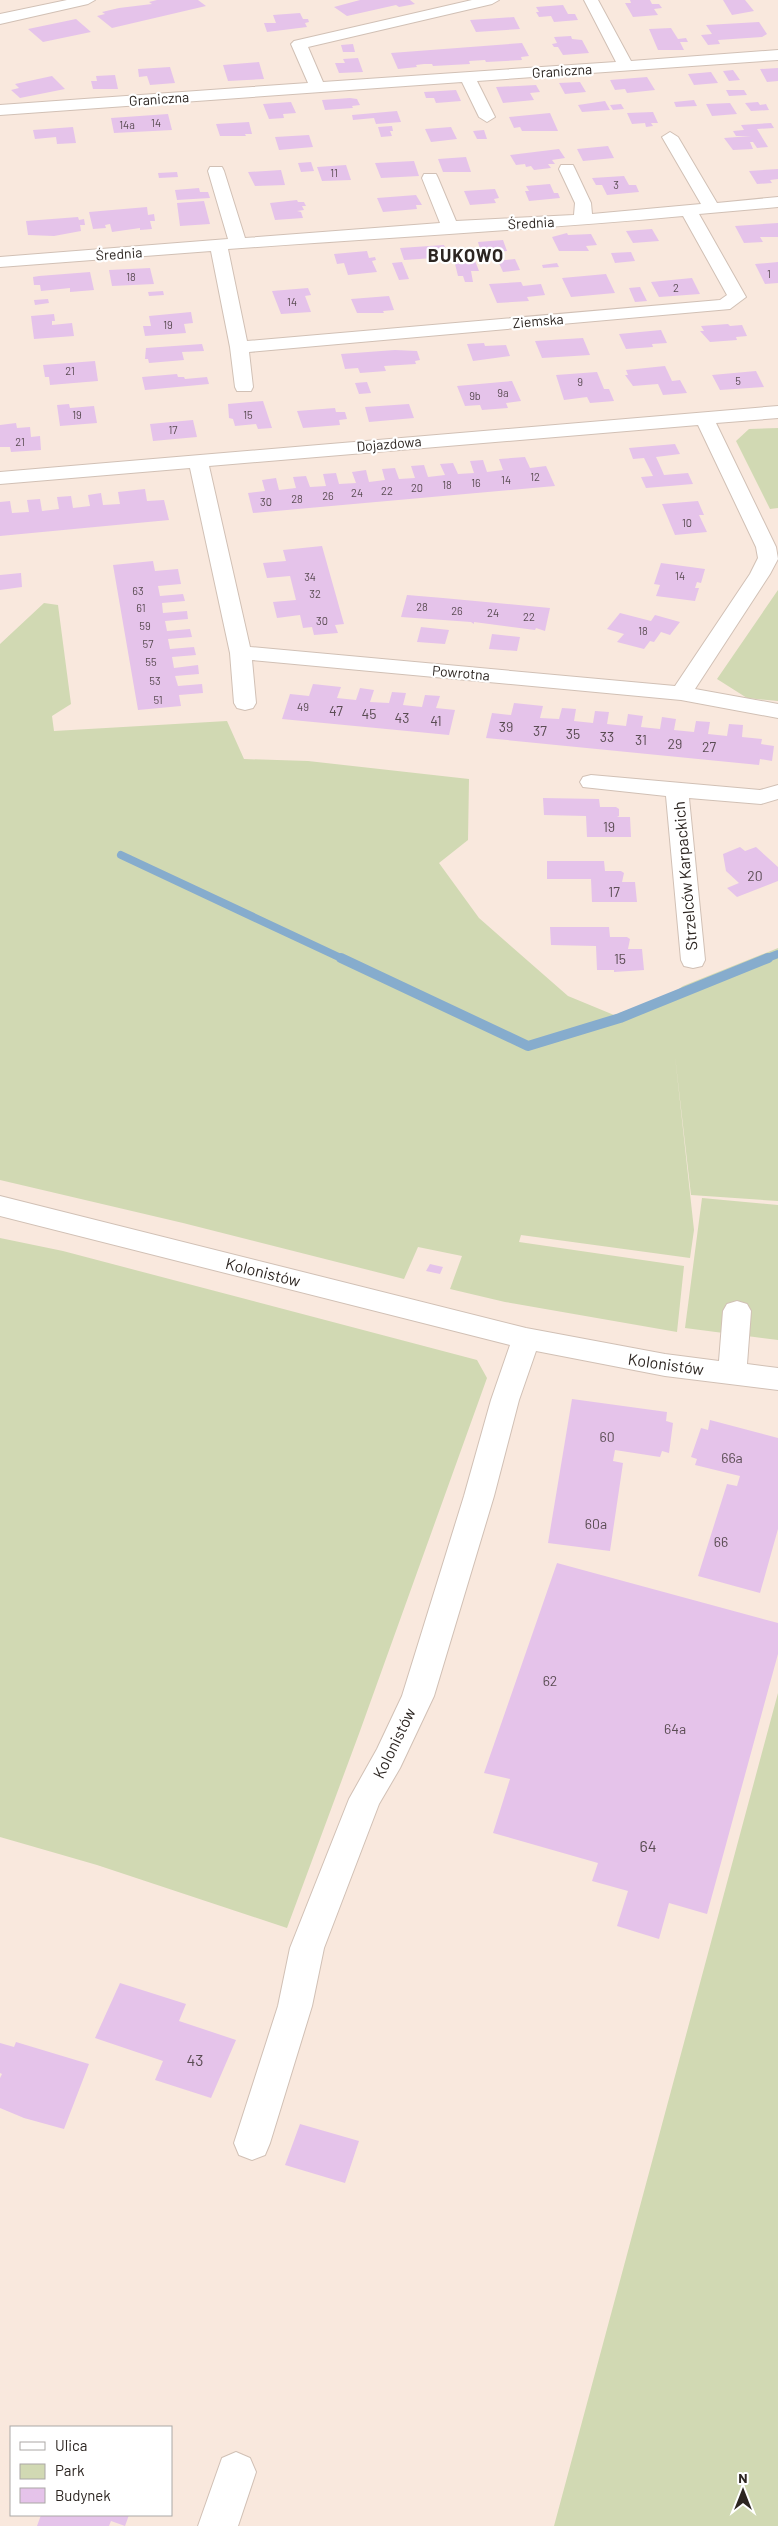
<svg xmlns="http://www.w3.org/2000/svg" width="778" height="2526" font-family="Barlow,sans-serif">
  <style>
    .green { fill: #d1d9b3 }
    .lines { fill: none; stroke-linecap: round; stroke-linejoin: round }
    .stream-far1 { stroke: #86accd; stroke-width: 8 }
    .stream { stroke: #86accd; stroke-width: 10 }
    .building { fill: #e5c3ea }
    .minor-casing { stroke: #d1c0b5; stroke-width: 2 }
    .minor { fill: #fff; fill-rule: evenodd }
    .labels { text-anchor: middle; stroke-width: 4.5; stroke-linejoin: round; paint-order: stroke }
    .far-number-label { font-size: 11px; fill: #5a4c53 }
    .far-street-label { font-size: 14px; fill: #2c2521; stroke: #fff }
    .number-label { font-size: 14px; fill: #5a4c53 }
    .street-label { font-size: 16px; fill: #2c2521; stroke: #fff }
    .near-number-label { font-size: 16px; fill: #5a4c53 }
    .far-district-label { font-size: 18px; font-weight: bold; letter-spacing: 1px; fill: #2c2521; stroke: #fff }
  </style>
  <rect width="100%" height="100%" fill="#f9e8dd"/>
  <path class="green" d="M778 428V508L770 509 736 441 749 429Z
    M778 590V701L747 698 717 679Z
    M44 603 58 605 71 704 52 716 54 731 227 721 244 759 308 761 469 779 468 840 439 863 479 918 568 996 614 1015 670 995 683 986 778 948V1201L691 1195 675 1056 694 1230 690 1258 521 1235 519 1242 684 1266 677 1332 505 1302 450 1289 462 1256 418 1247 404 1279 183 1223 0 1180V644Z
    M702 1198 778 1205V1340L685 1328Z
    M0 1238 63 1251 477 1360 487 1378 360 1731 287 1928 97 1865 0 1837Z
    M778 1693V2526H554Z"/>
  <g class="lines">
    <path class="stream-far1" d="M121 855 343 959
      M765 959 778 954"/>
    <path class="stream" d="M341 958 528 1046 620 1018 768 958"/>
  </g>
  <path class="building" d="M157 0H198L206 6 112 28 97 16 105 14 102 12 119 8 152 4 149 2Z
    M360 0H410L415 4 399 7 396 5 347 16 334 7Z
    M630 0H650L652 4H659L662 8 654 9 658 15 633 17 625 3H631Z
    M723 0H745L754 11 732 15Z
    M563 5 568 14H575L578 20 554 22 551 16 539 17 536 12H539L536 7Z
    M300 13 303 19H308L309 22 305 23 307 27 267 32 264 23H276L273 15Z
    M514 17 520 29 476 32 470 20Z
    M76 19 91 32 43 42 28 29Z
    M759 22 767 34 762 37 718 40 720 44 708 45 701 35 712 34 706 25Z
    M671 28 678 39 686 38 688 42H680L684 50H658L649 29Z
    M571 36 572 39 582 40 589 53 563 55 558 47H554L552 44 557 43 554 37Z
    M522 43 529 56 521 57 522 60 486 62 485 60 469 61 470 64 433 66 432 64H424L416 65 417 67 398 69 391 53Z
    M353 44 355 52H343L341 45Z
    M358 58 363 72 339 73 335 63H345L343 59Z
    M259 62 264 79 228 81 223 65Z
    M170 67 175 83 150 85 147 76 139 77 138 69Z
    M778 68V81L767 82 760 69Z
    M733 70 740 80 729 81 723 71Z
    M711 72 718 83 694 85 688 74Z
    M115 75 118 89H93L91 81H97L96 76Z
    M52 76 65 89 20 98 11 90 19 88 15 84Z
    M647 77 655 90 627 93 625 89 615 90 610 80Z
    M580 82 586 92 565 94 559 83Z
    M536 85 540 92 530 93 534 100 503 103 496 87Z
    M456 90 461 101 436 103 434 98H426L424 92Z
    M726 90H744L747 95 729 96Z
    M350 98 357 99 360 105 352 106 353 108 325 110 322 100Z
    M694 100 697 106 676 107 674 102Z
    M605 101 610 110 582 112 578 105Z
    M291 102 296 113 283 114 284 118 269 119 263 104Z
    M758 102 760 105 766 104 769 110 751 111 745 103Z
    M730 103 737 114 712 116 706 104Z
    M621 104 624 109 613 110 610 105Z
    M397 111 401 122 376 124 374 118 353 120 352 115Z
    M653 112 658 123H651L653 126 646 127 645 123 632 124 627 113Z
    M550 113 558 131H522L520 127 514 128 509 117Z
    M168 114 172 130 114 133 111 118Z
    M249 122 252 134H245L246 136H220L216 124Z
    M771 123 774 128 757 129 768 147 757 148 753 142H750L753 149 733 150 724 138 751 136H736L733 131 744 130 741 125Z
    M392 126 393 131H390L392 136 381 137 378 127Z
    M73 127 76 143 57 144 56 137 35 139 33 130Z
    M451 127 457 139 431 142 425 129Z
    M484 130 487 139H477L473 131Z
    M309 135 313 147 279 150 275 137Z
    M608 146 614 158 583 161 577 149Z
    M559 149 565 158 552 160 555 164H548L551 168 534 170 531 166 526 167 525 164 516 165 510 155Z
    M466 157 471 172H443L438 159Z
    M414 161 419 176 381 178 375 163Z
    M311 162 314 171 301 172 298 163Z
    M346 165 351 180 322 181 317 167Z
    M778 169V179L770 180 772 183 757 184 749 171Z
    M281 170 285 185 255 186 248 172Z
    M177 172 178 177 159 178 158 173Z
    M624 176 629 185H636L639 192 607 195 602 185H596L592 178Z
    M550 184 554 193H558L560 198 529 201 525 191H529L526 186Z
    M199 188 200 192H208L210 198 177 200 175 190Z
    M495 189 499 198 494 199 496 203 470 205 464 191Z
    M416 195 422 205H416L417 209 383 212 377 198Z
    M297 200 298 202H304L306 206H302L304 210 297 211 301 212 303 218 275 220 270 203Z
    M204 201 210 224 180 226 177 203Z
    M147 207 148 215 154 214 155 221H150L152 229 140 230V228L112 232 110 224 105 225 106 228 93 229 89 212Z
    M78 217 79 220 84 219 85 225H80L81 231 54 236 28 235 26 221Z
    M778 223V237H760L763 242 744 243 735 226Z
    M652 229 659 241 633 243 626 231Z
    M567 233 568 235 591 234 597 245 586 246 589 251H559L552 237Z
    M503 240 507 251 481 253 478 242Z
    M444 245 449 257 404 260 400 248Z
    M462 250H471L479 271H471L473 282H465L463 276H458L455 264 467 263Z
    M367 251 369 258 375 257 376 260 372 261 377 272 348 275 344 263 337 264 334 254Z
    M631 252 635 261 615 263 611 253Z
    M515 259 520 270 503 272 498 261Z
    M402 262 409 279 399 280 392 263Z
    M778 262V283L765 284 755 264Z
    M557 263 559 267 543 268 542 265Z
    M150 268 154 284 112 286 109 270Z
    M90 272 94 290 70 292V288L41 291 40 285H34L33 277 39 276Z
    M606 274 615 293 571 297 562 278Z
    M692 278 700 294 659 297 651 282Z
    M521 282 523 286 541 284 545 295 527 297 529 301 497 303 489 284Z
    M640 287 647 301 635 302 629 288Z
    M308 288 311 295 305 296 311 312 281 314 272 291Z
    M163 291 164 295 149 296 148 292Z
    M389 296 394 310 383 311 384 313H357L351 299Z
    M48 299 49 303 35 305 34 300Z
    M191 312 193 323 184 324 186 333 145 336 143 326H151L149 316Z
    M54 314 55 321H52V325L72 323 74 336 34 339 31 316Z
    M728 324 730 326 742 325 747 336 736 337 737 340 710 342 700 331H704L701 326Z
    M661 330 667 343 652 344 653 347 626 349 619 334Z
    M583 338 590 355 542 358 535 341Z
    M484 343 485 346 506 345 510 356 473 361 467 344Z
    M202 344 204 351 182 352 184 360 149 363 148 359H145L146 348Z
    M395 350 417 351 420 360 415 361 416 364 384 366 386 371 360 373 358 368 345 369 341 354Z
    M95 361 98 381 50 385 49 377H45L43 365Z
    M665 366 672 381 680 380 687 393 663 395 658 384 633 386 625 375H628L626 370Z
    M756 371 764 387 720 390 712 375Z
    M597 372 604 389H609L614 401 590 403 587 397 564 400 556 375Z
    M177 374 178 377H184L185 379 207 377 209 384 145 390 142 377Z
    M512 381 521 401 506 403 508 408 482 410 480 405 465 406 457 386Z
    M367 382 371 393 359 394 355 383Z
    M263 401 272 428 258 429 256 424 235 426 233 419 229 418 228 404Z
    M69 404 70 408 94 406 97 423 60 426 57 405Z
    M409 404 414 418 369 422 365 407Z
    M335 408 336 412H345L347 419 339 420 340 425 303 428 297 411Z
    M193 420 197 437 153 441 150 424Z
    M16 423 17 428 30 427 31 437 40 436 41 450 11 452 10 447H0V425Z
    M675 444 680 454 656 457 661 468 664 475 688 473 693 484 646 488 641 477 653 476 644 458 633 459 629 448Z
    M525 457 530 468 546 466 555 486 253 513 248 493 265 491 262 480 276 478 279 490 296 488 293 477 306 476 310 487 326 486 323 474 336 473 339 484 356 483 352 472 366 470 369 482 385 480 382 469 395 468 399 479 415 478 411 466 424 465 428 477 445 475 440 464 453 463 458 474 474 473 470 461 483 460 487 472 503 470 499 459Z
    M145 489 147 501 164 500 169 520 0 536V502L10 501 12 513 29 512 27 500 40 499 42 511 59 509 57 497 71 496 73 508 90 506 88 495 101 493 103 505 120 504 118 492Z
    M698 501 704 515H699L707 532 675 535 662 504Z
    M322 546 344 624 335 625 338 633 314 635 312 627 303 628 300 615 277 618 273 602 296 600 290 576 267 578 263 563 286 561 283 550Z
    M153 561 155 571 178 569 181 584 158 586 160 596 183 594 185 601 162 603 163 613 187 611 188 619 165 621 167 631 190 629 192 637 168 639 170 649 194 647 196 655 172 657 174 668 198 665 199 674 175 676 178 686 202 684 203 693 179 695 181 706 138 710 113 565Z
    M661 563 705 569 701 583 697 582 695 588H699L695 601 656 596 660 585 654 584Z
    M21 573 22 587 0 590V575Z
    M407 595 443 598 550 608 545 631 536 628 535 630 474 622V624L471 622 401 617Z
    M620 613 651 621 655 615 680 622 670 635 661 632 654 642 650 641 644 649 617 642 624 634 607 629Z
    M421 627 449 630 445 644 417 642Z
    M492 634 520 637 517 651 489 649Z
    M313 684 341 687 337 698 356 700 360 688 374 690 370 702 389 703 392 692 406 693 403 705 422 707 425 695 440 696 436 708 455 710 449 735 282 719 290 694 309 696Z
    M514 703 543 706 540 718 559 719 562 708 576 709 574 721 593 723 595 711 609 712 607 724 626 726 628 714 643 716 641 727 660 729 662 717 676 719 674 730 694 732 696 721 710 722 708 734 727 736 729 724 743 725 742 737 762 739 761 744 774 746 772 761 760 759 759 765 486 738 492 713 511 715Z
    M543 798 599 799 600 807H616L619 809V816L617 817H630L631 837H587L586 816 544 815Z
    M740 847 745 851 756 847 778 867V881L737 897 727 888 739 883 726 871 723 854Z
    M547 861H604L605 871H621L624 873 622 882H635L637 902H592L591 879H547Z
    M550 927H609L610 937H627L630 939 628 949H642L644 970 614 972V970H597L596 946 551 945Z
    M430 1264 443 1267 440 1274 426 1271Z
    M572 1399 667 1412 666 1421 673 1423 669 1453 662 1451 660 1457 615 1450 613 1461 623 1463 610 1551 548 1543Z
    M710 1420 778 1438V1529L760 1593 698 1576 727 1484 737 1486 740 1476 695 1465 697 1459 691 1457 701 1428 708 1430Z
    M557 1563 778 1623V1654L707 1914 669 1903 659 1939 617 1926 628 1891 592 1881 598 1863 493 1833 510 1779 484 1773Z
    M120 1983 186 2004 179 2021 236 2040 211 2098 155 2080 163 2061 95 2038Z
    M16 2042 89 2064 64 2129 24 2118 0 2108V2078L2 2074 0 2073V2043L14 2047Z
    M300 2124 359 2141 345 2183 285 2165Z
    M41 2515H129L125 2526 111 2521 109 2526H37Z"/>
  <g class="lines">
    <g class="minor-casing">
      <path id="minor" d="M67 0H95L88 4 0 24V14Z
        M472 0H499L492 4 308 47 323 82 616 62 584 0H598L631 61 778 50V60L477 81 495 117 487 122 479 117 462 82 0 115V105L308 83 291 44 294 41Z
        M670 132 678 137 717 203 778 197V207L699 214 746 297 730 309 249 352 253 387 251 391H237L235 387 230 347 211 251 0 267V257L228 239 208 171 210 167H222L224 171 245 238 440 223 422 178 424 174H436L438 178 456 221 574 215 575 203 559 169 561 165H573L575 169 591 203 592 214 701 204 662 137ZM683 216 727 295 720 300 247 341 228 249C379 238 532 230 683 216Z
        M778 406V418L716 423 776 547 778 559 770 574 695 689 778 704V718L681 700 252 660 256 703 253 708 245 710 237 708 234 703 230 653 190 468 0 484V472ZM698 425 756 547 758 558 750 574 675 686 250 647 209 466Z
        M591 775 760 790 778 785V799L761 804 689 798 705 960 702 966 693 968 684 966 681 960 666 796 583 787 580 782 583 777Z
        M0 1196 526 1328 665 1354 719 1361 723 1311 727 1304 737 1301 747 1304 751 1311 747 1364 778 1368V1390L665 1376 536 1351 519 1400 494 1496 434 1696 400 1768 379 1804 324 1948 312 2006 270 2143 265 2155 252 2160 239 2155 234 2143 278 2006 290 1948 349 1799 377 1749 402 1696 464 1496 491 1400 510 1345 0 1216Z
        M236 2452 250 2458 256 2472 238 2526H198L222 2458Z"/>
    </g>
    <use href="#minor" class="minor"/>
  </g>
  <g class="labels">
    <g class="far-number-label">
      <text x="156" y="127">14</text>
      <text x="127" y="129">14a</text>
      <text x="334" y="177">11</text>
      <text x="616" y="189">3</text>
      <text x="769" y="278">1</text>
      <text x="131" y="281">18</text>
      <text x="676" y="292">2</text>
      <text x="292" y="306">14</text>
      <text x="168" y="329">19</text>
      <text x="70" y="375">21</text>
      <text x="738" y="385">5</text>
      <text x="580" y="386">9</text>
      <text x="503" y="397">9a</text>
      <text x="475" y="400">9b</text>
      <text x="77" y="419">19</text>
      <text x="248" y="419">15</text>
      <text x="173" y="434">17</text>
      <text x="20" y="446">21</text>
      <text x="535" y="481">12</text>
      <text x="506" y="484">14</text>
      <text x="476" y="487">16</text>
      <text x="447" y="489">18</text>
      <text x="417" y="492">20</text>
      <text x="387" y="495">22</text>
      <text x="357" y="497">24</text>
      <text x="328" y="500">26</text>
      <text x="297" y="503">28</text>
      <text x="266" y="506">30</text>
      <text x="687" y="527">10</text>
      <text x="680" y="580">14</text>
      <text x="310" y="581">34</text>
      <text x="138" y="595">63</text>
      <text x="315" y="598">32</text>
      <text x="422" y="611">28</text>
      <text x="141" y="612">61</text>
      <text x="457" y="615">26</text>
      <text x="493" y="617">24</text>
      <text x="529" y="621">22</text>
      <text x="322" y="625">30</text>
      <text x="145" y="630">59</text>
      <text x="643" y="635">18</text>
      <text x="148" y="648">57</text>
      <text x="151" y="666">55</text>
      <text x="155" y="685">53</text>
      <text x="158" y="704">51</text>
      <text x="303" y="711">49</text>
    </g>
    <g class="far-street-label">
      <text transform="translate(562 71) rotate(-4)" y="5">Graniczna</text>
      <text transform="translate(159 99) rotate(-4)" y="5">Graniczna</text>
      <text transform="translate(531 223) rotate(-3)" y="5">Średnia</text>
      <text transform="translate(119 254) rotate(-4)" y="5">Średnia</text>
      <text transform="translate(538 321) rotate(-5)" y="5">Ziemska</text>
      <text transform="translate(389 444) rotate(-5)" y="5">Dojazdowa</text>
      <text transform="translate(461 673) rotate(5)" y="5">Powrotna</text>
    </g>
    <g class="number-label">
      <text x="336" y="716">47</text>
      <text x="369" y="719">45</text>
      <text x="402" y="723">43</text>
      <text x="436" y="726">41</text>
      <text x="506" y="732">39</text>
      <text x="540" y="736">37</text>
      <text x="573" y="739">35</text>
      <text x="607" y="742">33</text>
      <text x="641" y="745">31</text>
      <text x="675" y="749">29</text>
      <text x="709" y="752">27</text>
      <text x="609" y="832">19</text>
      <text x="755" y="881">20</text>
      <text x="614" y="897">17</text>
      <text x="620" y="964">15</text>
      <text x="607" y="1442">60</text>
      <text x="732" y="1463">66a</text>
      <text x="596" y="1529">60a</text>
      <text x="721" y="1547">66</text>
      <text x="550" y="1686">62</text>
      <text x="675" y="1734">64a</text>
    </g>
    <g class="street-label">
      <text transform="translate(685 876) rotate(-95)" y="6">Strzelców Karpackich</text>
      <text transform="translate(263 1272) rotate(14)" y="6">Kolonistów</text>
      <text transform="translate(666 1364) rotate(8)" y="6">Kolonistów</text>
      <text transform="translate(394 1743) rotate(-64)" y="6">Kolonistów</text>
    </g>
    <g class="near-number-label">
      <text x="648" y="1852">64</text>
      <text x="195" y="2066">43</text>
    </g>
    <g class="far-district-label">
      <text x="466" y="262">BUKOWO</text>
    </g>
  </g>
  <rect x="10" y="2426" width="162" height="90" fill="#ffffff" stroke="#aba8a6"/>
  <rect x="20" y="2442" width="25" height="8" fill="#ffffff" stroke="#aba8a6"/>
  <text x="55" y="2451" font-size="15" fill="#2c2521">Ulica</text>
  <rect x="20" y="2464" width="25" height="15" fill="#d1d9b3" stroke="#aba8a6"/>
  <text x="55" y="2476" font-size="15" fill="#2c2521">Park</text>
  <rect x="20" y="2488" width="25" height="15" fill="#e5c3ea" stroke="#aba8a6"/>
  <text x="55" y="2501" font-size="15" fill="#2c2521">Budynek</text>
  <g transform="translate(743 2491)" stroke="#ffffff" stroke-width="4" paint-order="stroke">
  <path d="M0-4L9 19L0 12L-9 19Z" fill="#2c2521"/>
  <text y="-8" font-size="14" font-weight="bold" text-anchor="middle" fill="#2c2521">N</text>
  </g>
</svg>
